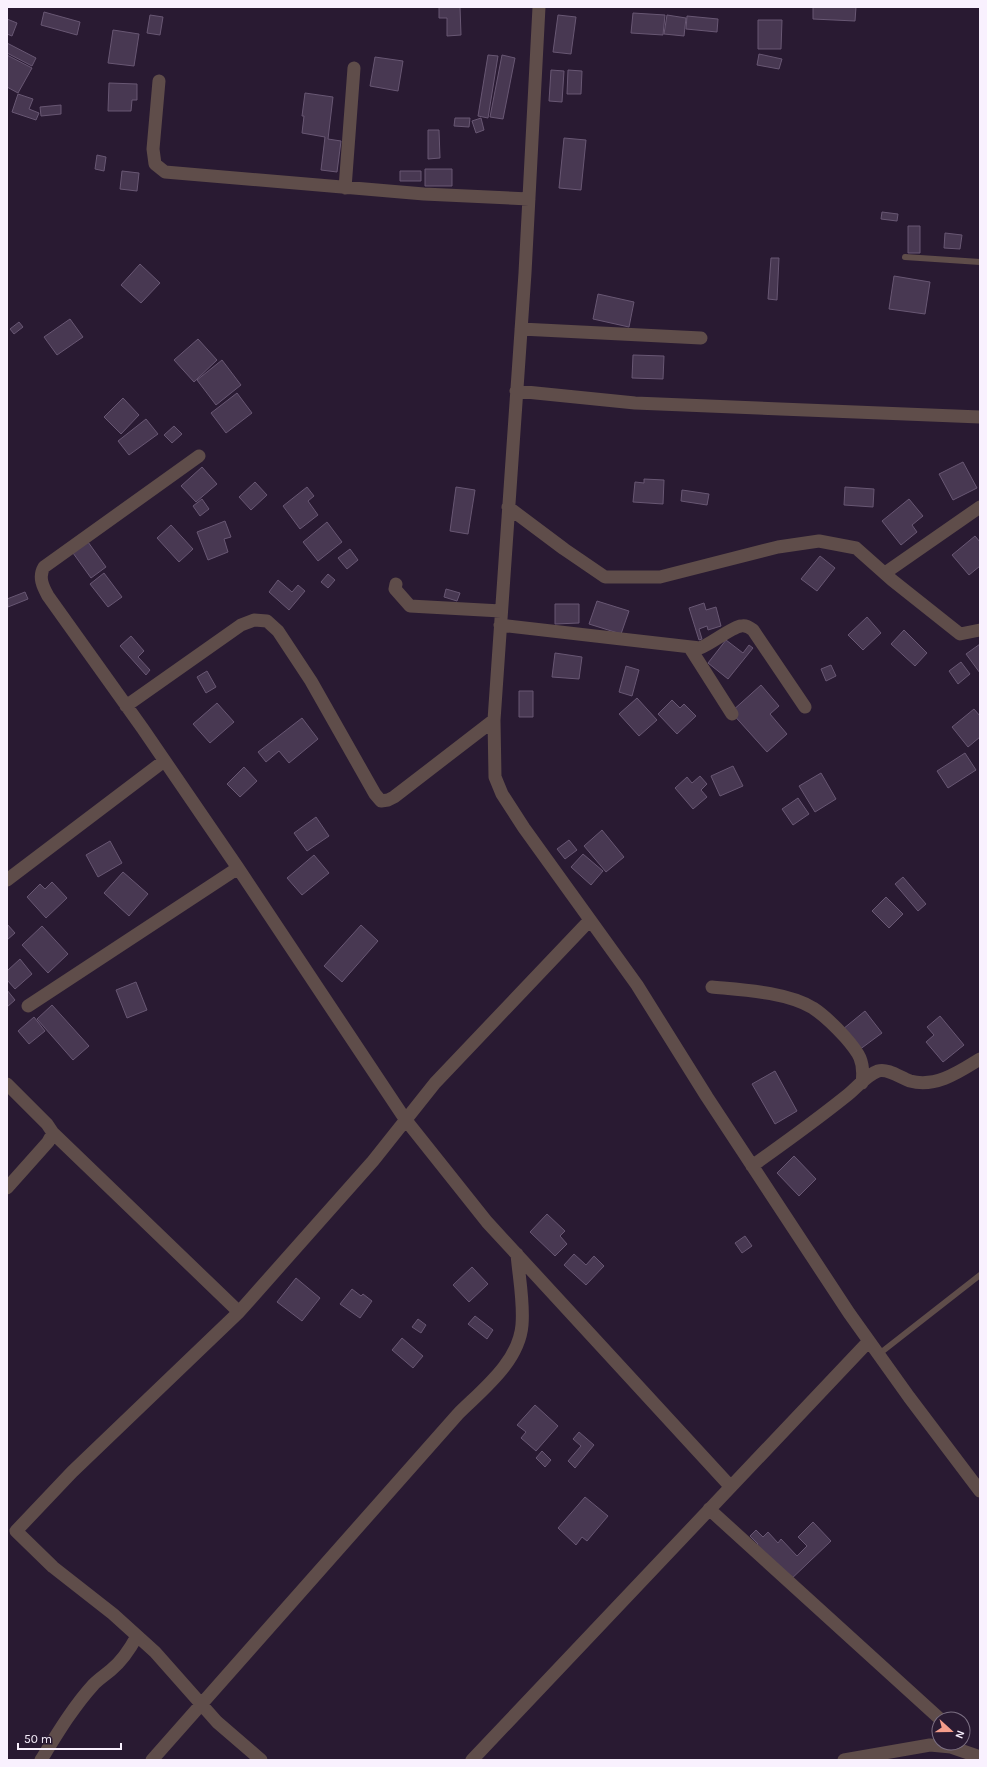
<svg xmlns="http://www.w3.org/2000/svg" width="987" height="1767" font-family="Karla,sans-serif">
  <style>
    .building { fill: #483852; stroke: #685773 }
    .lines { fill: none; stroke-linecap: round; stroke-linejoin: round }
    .service { stroke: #5f4d4a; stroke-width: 6 }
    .minor { stroke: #5f4d4a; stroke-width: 13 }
  </style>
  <rect width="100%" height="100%" fill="#291a32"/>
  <path class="building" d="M439 7H460L461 35 447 36V18H439Z
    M813 7H856L855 21 813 19Z
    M44 12 80 22 77 35 41 25Z
    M633 13 665 15 663 35 631 33Z
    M150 15 163 17 160 35 147 33Z
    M558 15 576 17 571 54 553 52Z
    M667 15 686 18 684 36 664 34Z
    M687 16 718 19 717 32 686 29Z
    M7 19 17 23 12 36 7 34Z
    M758 20H782L781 49H758Z
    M113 30 139 34 134 66 108 63Z
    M7 43 36 58 32 66 7 53Z
    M759 54 782 59 779 69 757 65Z
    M7 55 32 68 18 93 7 87Z
    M488 55 498 56 488 118 478 116Z
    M502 55 515 58 503 119 490 117Z
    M375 57 403 61 398 91 370 86Z
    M551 70 564 71 562 102 549 101Z
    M568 70 582 71 581 94H567Z
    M109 83 137 84V100H132L131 111H108Z
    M305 93 333 97 328 139 341 141 337 172 321 170 325 137 302 133 304 116H302Z
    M18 94 33 99 29 109 39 113 36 120 12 112Z
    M61 105V114L41 116 40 107Z
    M455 118H470L469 127 454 126Z
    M481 118 484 130 476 133 472 121Z
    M428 130H439L440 158 428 159Z
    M564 138 586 140 581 190 559 188Z
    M97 155 106 157 104 171 95 169Z
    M425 169H452V186H425Z
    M122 171 139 173 137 191 120 189Z
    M400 171H421V181H400Z
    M882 212 898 214 897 221 881 219Z
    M908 226H920V253H908Z
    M945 233 962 235 960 249 944 248Z
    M771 258H779L777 300 768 299Z
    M140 264 160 283 141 303 121 285Z
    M894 276 930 282 925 314 889 309Z
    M598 294 634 302 629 327 593 319Z
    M70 319 83 337 57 355 44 337Z
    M19 322 23 327 14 334 10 329Z
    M198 339 217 360 194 382 174 360Z
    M633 355 664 356 663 379 632 378Z
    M222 360 241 385 216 405 197 380Z
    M237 393 252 413 226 433 211 413Z
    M123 398 139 415 121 434 104 417Z
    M146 419 158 434 129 455 118 441Z
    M174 426 182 434 172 443 164 435Z
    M963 462 977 488 953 500 939 474Z
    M202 467 217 484 196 502 181 486Z
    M644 479 664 480 663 504 633 502 635 482 644 483Z
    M255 482 267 495 251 510 239 497Z
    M307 487 314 496 308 501 318 515 300 529 283 506Z
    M456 487 475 490 468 534 450 531Z
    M845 487 874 489 873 507 844 505Z
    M682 490 709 494 707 505 681 501Z
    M202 499 209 509 200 516 193 506Z
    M909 499 923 516 912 525 917 532 901 545 882 521Z
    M225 521 231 537 224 539 228 552 208 560 197 532Z
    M327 522 342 542 318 561 303 542Z
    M171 525 193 549 179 562 157 538Z
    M975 536 980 542V566L969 575 952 555Z
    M88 542 106 567 91 578 73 553Z
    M350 549 358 560 347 569 338 558Z
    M820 556 835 568 817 591 801 579Z
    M104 573 122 597 108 607 90 584Z
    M328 574 335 580 328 588 321 582Z
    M278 580 292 592 298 585 305 591 289 610 269 592Z
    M446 589 460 593 457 601 444 597Z
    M25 592 28 599 8 607 7 599Z
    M597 601 629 611 621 634 589 624Z
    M704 603 706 610 716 607 721 626 708 630 707 626 699 629 702 639 699 640 689 608Z
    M555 604H579V623L555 624Z
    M867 617 881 633 863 650 848 635Z
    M904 630 927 653 915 666 891 644Z
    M131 636 144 651 138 657 150 670 146 675 120 646Z
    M726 640 743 653 749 645 753 648 728 679 708 663Z
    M980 644V673L966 654Z
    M555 653 582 657 579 679 552 677Z
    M961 662 970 674 958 684 949 671Z
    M831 665 836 676 826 681 821 669Z
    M626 666 639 670 632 696 619 692Z
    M207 671 216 687 206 693 197 677Z
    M761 685 779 706 770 714 787 734 767 752 731 712Z
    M519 691H533V717H519Z
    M637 698 657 720 639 736 619 714Z
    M672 700 680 708 684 704 696 716 677 734 658 714Z
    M217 703 234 722 210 743 193 724Z
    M974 709 980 716V737L968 747 952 727Z
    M302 718 318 739 289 763 279 751 266 762 258 752Z
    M965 753 976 770 948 788 937 771Z
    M733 766 743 786 720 796 711 776Z
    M244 767 257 781 240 797 227 784Z
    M821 773 836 799 815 812 799 786Z
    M700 776 707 784 701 790 707 797 693 809 675 788 687 777 692 783Z
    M798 798 809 814 793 825 782 809Z
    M316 817 329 836 307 851 294 833Z
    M602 830 624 857 606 872 584 846Z
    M569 840 577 850 565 859 557 849Z
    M110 841 122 863 98 877 86 855Z
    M583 854 603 871 591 885 571 867Z
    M314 855 329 873 302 895 287 878Z
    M123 872 148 894 129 916 104 893Z
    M903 877 926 904 918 911 895 884Z
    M52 882 67 898 46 918 27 897 40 884 45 889Z
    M886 897 903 914 889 928 872 911Z
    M7 924 15 933 7 940Z
    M361 925 378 941 342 982 324 966Z
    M42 926 68 954 48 973 22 945Z
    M20 959 32 974 15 989 7 980V971Z
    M136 982 147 1010 127 1018 116 990Z
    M7 990 15 1000 7 1007Z
    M52 1005 89 1046 73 1060 37 1019Z
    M865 1011 882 1033 859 1050 843 1029Z
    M940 1016 964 1045 943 1062 926 1042 934 1035 927 1027Z
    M34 1017 45 1031 29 1044 18 1031Z
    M775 1071 797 1111 775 1124 752 1084Z
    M794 1156 816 1179 799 1196 777 1173Z
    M547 1214 565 1231 560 1236 567 1244 555 1256 530 1232Z
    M745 1236 752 1246 742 1253 735 1243Z
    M574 1254 586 1265 594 1256 604 1266 586 1285 564 1265Z
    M472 1267 488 1284 469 1302 453 1285Z
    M296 1278 320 1298 302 1321 277 1302Z
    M352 1289 361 1296 363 1294 372 1301 360 1318 340 1304Z
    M475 1316 493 1330 487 1339 468 1324Z
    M418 1319 426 1325 421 1333 412 1327Z
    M402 1338 423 1356 413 1368 392 1350Z
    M535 1405 558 1426 536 1451 521 1438 526 1432 517 1425Z
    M579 1432 594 1445 575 1468 568 1461 581 1446 573 1439Z
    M542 1451 551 1460 545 1467 536 1458Z
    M585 1497 608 1516 587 1541 582 1537 576 1545 558 1528Z
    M813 1522 831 1541 786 1584 752 1549 758 1544 750 1536 756 1530 763 1537 768 1532 778 1543 781 1539 797 1556 807 1546 798 1537Z"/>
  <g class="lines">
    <path class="service" d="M905 257 980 262
      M879 1354 980 1275"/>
    <path class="minor" d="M539 7 525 273 494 720 495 777 502 794 524 828 637 985 707 1097 849 1313 909 1397 980 1491
      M159 81 153 149 155 164 165 172 424 194 529 199
      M345 188 354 68
      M521 329 701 338
      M516 391 635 403 980 417
      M199 456 44 567C38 577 43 587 48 596L143 729 238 868 405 1119 487 1222 730 1486
      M508 507 564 549 605 577H660L778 547 819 541 856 548 892 580 960 634 980 630
      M885 573 980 507
      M396 584 395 589 410 606 501 611
      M500 625 700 648C711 644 732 627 741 626 746 625 749 627 753 630L805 707
      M690 648 732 714
      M126 706 241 625 254 620 267 621 278 631 311 681 375 794 381 801 388 800 394 797 494 720
      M7 880 164 761
      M712 987C743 990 786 992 813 1008 825 1016 835 1026 845 1037 859 1053 865 1061 862 1083
      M28 1006 238 868
      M7 1084 47 1124 53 1133 48 1142 7 1188
      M53 1133 239 1312
      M752 1166C783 1144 815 1121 845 1097 855 1090 866 1075 878 1071 888 1068 901 1078 910 1081 936 1088 959 1072 980 1059
      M709 1509 940 1719
      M41 1760C57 1734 73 1707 94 1684 99 1679 105 1675 111 1670 122 1661 130 1649 137 1636
      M152 1760 458 1414C482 1390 519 1362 522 1325 524 1302 519 1278 517 1254
      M261 1760 217 1722 155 1652 113 1614 53 1567 16 1531 72 1472 239 1312 373 1161 435 1083 590 920
      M472 1760 869 1341
      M844 1760 930 1745 951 1747 980 1757"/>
  </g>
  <rect width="987" height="1767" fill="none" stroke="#f9f1fe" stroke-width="16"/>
  <g transform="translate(951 1731) rotate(111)"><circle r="19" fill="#291a32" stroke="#7c7084"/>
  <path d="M0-3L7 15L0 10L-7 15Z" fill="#f49d8b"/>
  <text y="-6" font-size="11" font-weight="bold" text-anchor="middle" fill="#f9f1fe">N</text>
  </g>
  <path d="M18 1743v6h103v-6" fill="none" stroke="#f9f1fe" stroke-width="2"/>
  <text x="24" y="1743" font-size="12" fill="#f9f1fe" stroke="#291a32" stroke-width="3" paint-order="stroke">50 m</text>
</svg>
